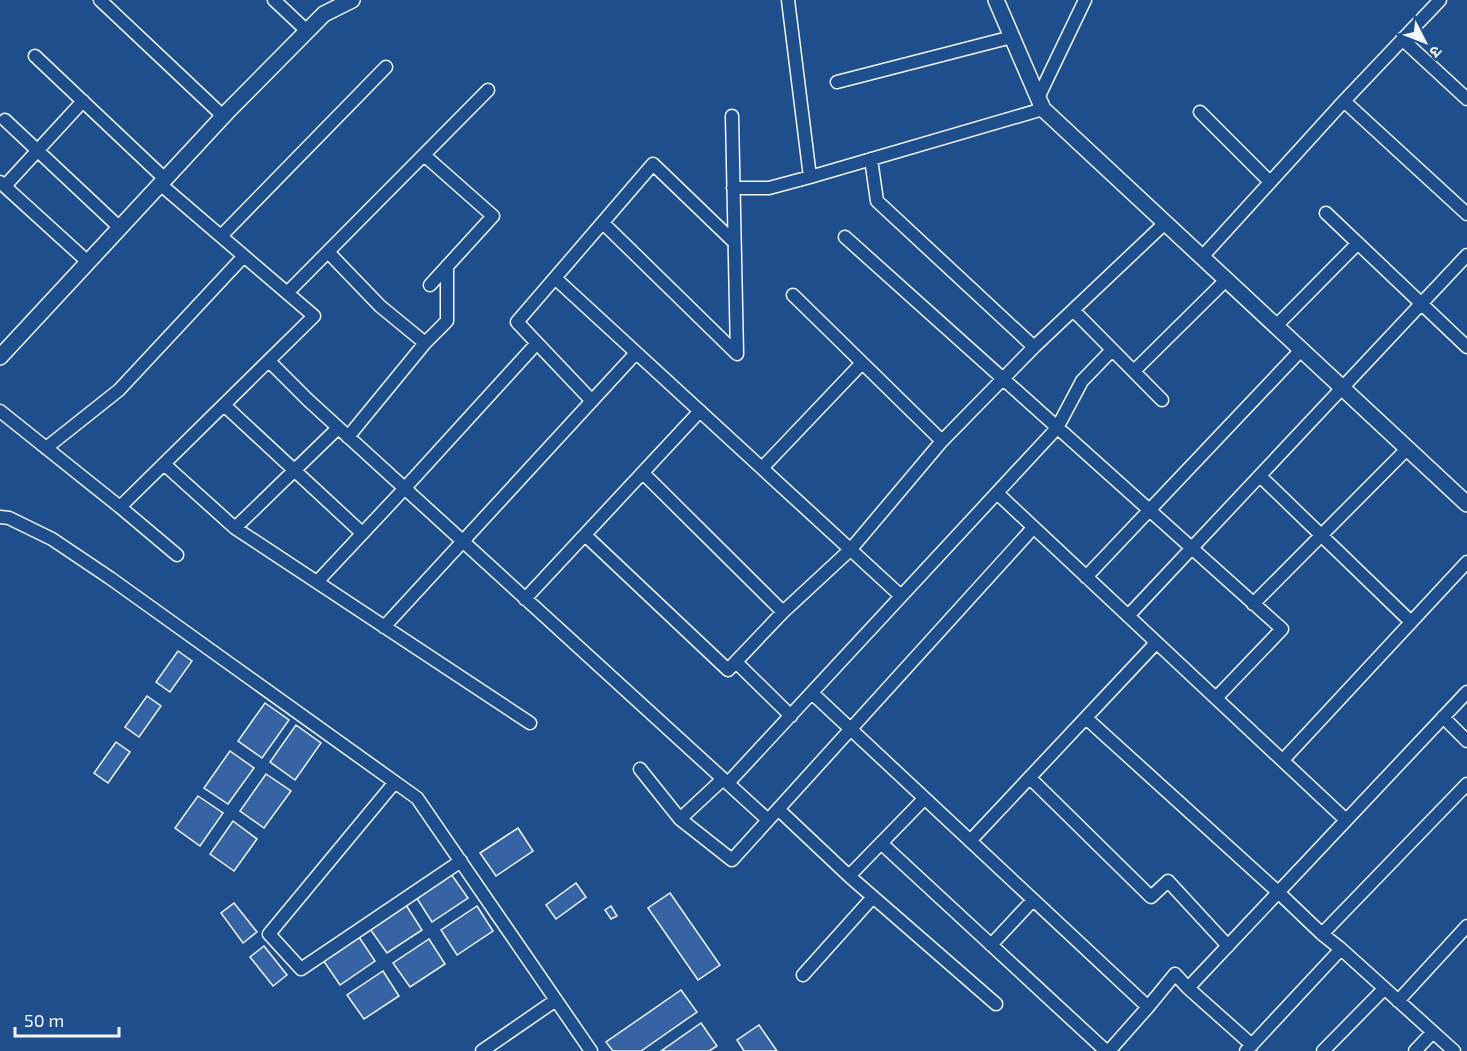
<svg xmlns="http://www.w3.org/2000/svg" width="1467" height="1051" font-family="'Exo 2','Noto Sans Devanagari',sans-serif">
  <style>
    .building { fill: #3563a3; stroke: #f2f6ff; stroke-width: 1.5 }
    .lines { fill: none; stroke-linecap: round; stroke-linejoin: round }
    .minor-casing { stroke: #f2f6ff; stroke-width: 15 }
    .tertiary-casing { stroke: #f2f6ff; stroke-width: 18 }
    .minor { stroke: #1f4e8c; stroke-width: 12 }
    .tertiary { stroke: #1f4e8c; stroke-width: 15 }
  </style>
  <rect width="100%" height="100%" fill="#1f4e8c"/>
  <path class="building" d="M178 651 192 661 170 692 156 682Z
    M147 696 161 706 139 737 125 727Z
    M265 703 289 720 262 758 238 741Z
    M296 725 321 743 295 780 270 762Z
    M116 742 130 752 108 783 94 773Z
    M230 751 254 768 228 804 204 788Z
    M266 774 291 791 264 828 240 811Z
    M198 796 223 813 200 846 175 828Z
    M233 821 257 839 234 871 210 854Z
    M518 828 533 851 496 876 480 853Z
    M451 874 468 898 432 922 416 897Z
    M576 883 586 897 556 919 546 905Z
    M670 893 720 965 698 980 648 908Z
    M234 903 257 932 243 943 221 913Z
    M406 905 422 930 387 953 370 929Z
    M477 906 493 931 457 955 441 930Z
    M611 906 617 916 611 919 605 910Z
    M359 937 375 961 340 985 323 960Z
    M429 939 445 964 410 987 393 963Z
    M264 946 287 975 273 986 250 957Z
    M383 971 399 996 364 1019 347 995Z
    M681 990 697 1012 641 1051H613L606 1042Z
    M701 1023 717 1046 709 1051H661Z
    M759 1025 777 1051H744L737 1040Z"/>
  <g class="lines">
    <g class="minor-casing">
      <path id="minor" d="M100 0 223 116
        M274 0 307 31
        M788 0 810 177
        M1402 39 1467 99
        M35 56 165 179
        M837 82 1012 37
        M1038 98 1085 0
        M1344 101 1467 214
        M1200 112 1270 182
        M5 120 120 228
        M424 155 493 216 430 285
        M871 159 877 201 1034 347 1165 223
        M0 182 88 262
        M5 186 83 101
        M733 188H769L810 177 1043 109
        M1326 213 1467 347
        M603 223 737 354 732 116
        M221 236 386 67
        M845 237 1282 629 1216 698
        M328 252 380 306 425 343
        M1202 257 1344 101 1440 0
        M555 278 901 596
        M287 293 488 90
        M793 295 942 441 1034 347
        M1073 310 1162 400
        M1276 326 1358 243
        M269 361 308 400 768 820
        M1134 371 1226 280
        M592 401 517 322 653 164 734 242
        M224 405 362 533
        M0 411 120 507 177 555
        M348 437 425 343 447 321V266
        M46 448 119 390 244 256
        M164 464 235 528 530 723
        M762 468 862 363
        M1260 476 1411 622
        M997 493 1346 820
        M120 507 314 316 160 184
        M0 517 9 518 52 539 110 578 417 798 591 1051
        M235 528 338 428
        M585 535 728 670 783 612 643 473
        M1086 577 1301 350
        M317 582 404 489 537 343
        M525 599 700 411
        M1253 604 1407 449
        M783 612 851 549 942 441
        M1128 616 1467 255
        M384 627 636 353
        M736 662 791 716
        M812 693 1148 1007
        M1443 717 1467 741
        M1086 718 1278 892 1322 934 1341 949 1454 1051
        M1283 760 1467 562
        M640 769 680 819
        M1030 778 1151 897 1168 881 1228 946
        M723 779 680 819 732 860 1033 528
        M395 782 269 934 301 969 461 861
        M728 783 1057 428 1082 381 1112 350
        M778 809 849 876 996 1004
        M970 841 1156 643
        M881 843 1106 1051
        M849 876 924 799
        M1322 934 1467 784
        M991 945 1033 900
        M803 975 873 897
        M1188 988 1252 1045
        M1398 1001 1467 926
        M482 1051 556 1000
        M1109 1051 1148 1007 1175 974 1188 988 1467 692
        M1246 1051 1341 949
        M1323 1051 1384 989
        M1415 1051 1433 1032"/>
    </g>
    <g class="tertiary-casing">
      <path id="tertiary" d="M996 0 1043 109 1467 504
        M0 357 229 110 324 14 352 0"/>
    </g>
    <use href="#minor" class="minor"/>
    <use href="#tertiary" class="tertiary"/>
  </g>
  <g transform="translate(1425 42) rotate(132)" stroke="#1f4e8c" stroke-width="4.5" paint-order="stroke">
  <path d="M0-4.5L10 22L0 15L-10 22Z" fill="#f2f6ff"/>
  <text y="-9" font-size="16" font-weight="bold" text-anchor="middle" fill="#f2f6ff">उ</text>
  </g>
  <path d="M15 1027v9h104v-9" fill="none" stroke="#f2f6ff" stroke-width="3"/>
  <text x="24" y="1027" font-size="18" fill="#f2f6ff" stroke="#1f4e8c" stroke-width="4.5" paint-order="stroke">50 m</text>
</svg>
